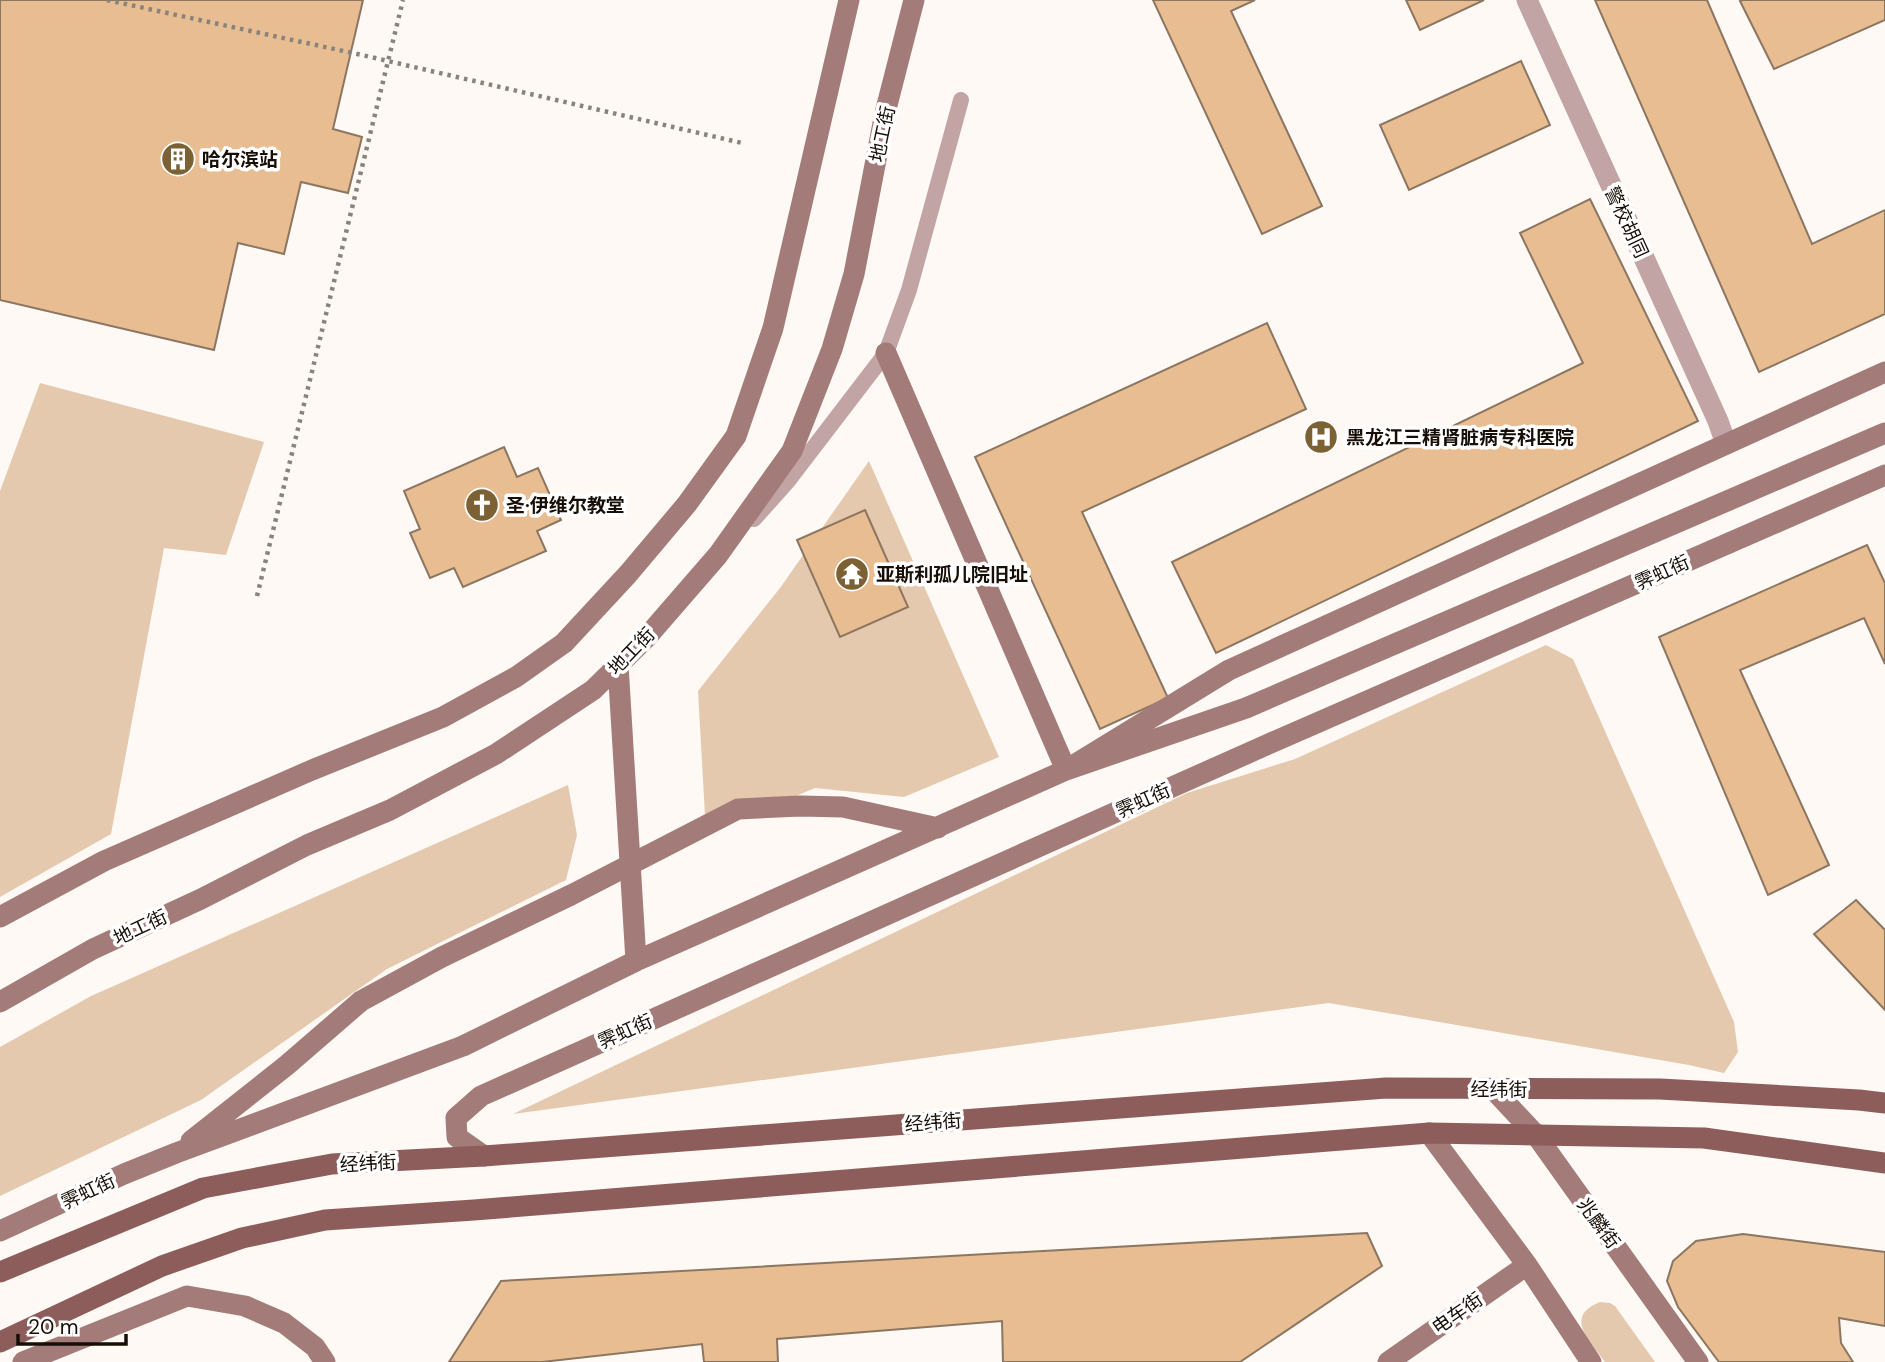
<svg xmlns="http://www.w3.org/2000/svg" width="1885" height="1362" font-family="'DM Sans','Noto Sans SC',sans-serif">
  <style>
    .green { fill: #e5c9ae }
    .building { fill: #e8bd92; stroke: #8c7661; stroke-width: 2 }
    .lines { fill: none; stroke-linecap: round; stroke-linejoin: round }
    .path { stroke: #89837c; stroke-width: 4.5; stroke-dasharray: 3.5 5; stroke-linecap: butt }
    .lane { stroke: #c1a4a3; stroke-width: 16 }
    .street { stroke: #c1a4a3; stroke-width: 21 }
    .secondary { stroke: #a37b79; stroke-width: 21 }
    .primary { stroke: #8d5d5c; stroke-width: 21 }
    .labels { text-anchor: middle; stroke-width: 7; stroke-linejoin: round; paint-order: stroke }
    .street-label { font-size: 19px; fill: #170f07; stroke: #fff }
    .poi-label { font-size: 19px; font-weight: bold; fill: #170f07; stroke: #fff; text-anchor: start }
  </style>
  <rect width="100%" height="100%" fill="#fef9f4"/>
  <path class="green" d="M40 383 264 442 226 555 164 548 111 834 0 897V491Z
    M869 461 999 757 904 797 815 788 706 833 698 691 780 588Z
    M1546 645 1573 659 1734 1022 1738 1052 1724 1073 1689 1065 1329 1003 513 1114 1187 793 1295 759Z
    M568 785 577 835 566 880 387 969 201 1100 0 1196V1047L91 996Z
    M1600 1302 1610 1303 1615 1306 1655 1362H1605C1590 1340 1563 1317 1600 1302Z"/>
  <path class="building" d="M0 0H363L333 129 362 137 348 193 301 182 284 254 238 243 214 350 0 300Z
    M1153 0H1255L1231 11 1322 206 1262 234Z
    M1406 0H1484L1420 30Z
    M1595 0H1707L1812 244 1885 210V314L1759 372Z
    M1743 0H1885V20L1774 69 1740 1Z
    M1521 61 1550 125 1409 190 1380 125Z
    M1590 199 1698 421 1216 653 1172 562 1583 363 1520 233Z
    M1267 323 1306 409 1082 512 1168 698 1100 729 975 457Z
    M504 447 517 477 538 468 561 520 537 531 546 551 463 587 454 568 430 578 410 533 420 529 404 491Z
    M865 510 908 607 840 637 797 540Z
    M1867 545 1885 583V664L1864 618 1740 670 1829 865 1768 895 1659 637Z
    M1856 900 1885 930V1010L1814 934Z
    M1367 1233 1382 1266 1240 1362H1003L1002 1321 777 1339 778 1362H704L702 1344 542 1362H449L501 1281Z
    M1743 1234 1885 1252V1326L1839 1318 1841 1343 1853 1362H1719L1678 1307 1667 1281 1673 1261 1696 1241Z"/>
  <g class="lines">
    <path class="path" d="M107 0 362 55 742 143
      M257 596 403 0"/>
    <path class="lane" d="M754 519 788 481 886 353 909 290 961 100"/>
    <path class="street" d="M1527 0 1718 421 1726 444"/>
    <path class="secondary" d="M886 353 1066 770 1246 708 1885 433
      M618 665 636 961
      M0 917 104 861 312 770 443 717 516 677 564 643 628 574 687 504 736 436 773 328 849 0
      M0 1002 93 949 201 899 307 845 390 810 496 754 593 690 646 638 718 555 792 451 832 349 854 274 885 113 914 0
      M1493 1089 1536 1135 1698 1362
      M1429 1133 1527 1265 1591 1362
      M191 1141 287 1065 361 1001 442 957 571 895 738 809 800 806 843 807 938 828
      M484 1156 457 1137 456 1118 481 1096 1264 746 1885 475
      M0 1231 124 1174 176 1153 463 1046 636 961 1066 770 1229 670 1885 372
      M23 1362 187 1296 245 1306 284 1323 315 1347 325 1362
      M1388 1362 1527 1265"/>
    <path class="primary" d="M0 1272 203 1188 332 1164 484 1156 1386 1088 1660 1089 1859 1100 1885 1103
      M0 1342 162 1266 242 1238 325 1220 474 1210 1429 1133 1704 1138 1885 1163"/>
  </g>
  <defs>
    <g id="building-disc" transform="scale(1.75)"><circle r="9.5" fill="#7b6133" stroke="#fff"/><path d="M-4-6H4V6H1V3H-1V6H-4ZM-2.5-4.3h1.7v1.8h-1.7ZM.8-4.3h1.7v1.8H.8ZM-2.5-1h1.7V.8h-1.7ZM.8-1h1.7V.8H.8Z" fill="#fff"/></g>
    <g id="hospital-disc" transform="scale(1.75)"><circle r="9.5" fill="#7b6133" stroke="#fff"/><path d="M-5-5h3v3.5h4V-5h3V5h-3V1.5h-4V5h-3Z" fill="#fff"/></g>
    <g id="church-disc" transform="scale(1.75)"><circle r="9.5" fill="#7b6133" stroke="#fff"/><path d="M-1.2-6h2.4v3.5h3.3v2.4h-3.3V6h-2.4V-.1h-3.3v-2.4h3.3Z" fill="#fff"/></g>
    <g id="temple-disc" transform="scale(1.75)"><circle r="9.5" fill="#7b6133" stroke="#fff"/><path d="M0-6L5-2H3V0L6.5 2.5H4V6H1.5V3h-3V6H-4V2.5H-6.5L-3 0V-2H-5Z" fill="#fff"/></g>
  </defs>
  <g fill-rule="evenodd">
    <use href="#building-disc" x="178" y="159"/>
    <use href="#hospital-disc" x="1321" y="437"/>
    <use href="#church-disc" x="482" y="505"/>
    <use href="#temple-disc" x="852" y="574"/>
  </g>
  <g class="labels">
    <g class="street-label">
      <text transform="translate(882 134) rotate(-78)" y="7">地工街</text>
      <text transform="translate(1627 222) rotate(65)" y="7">警校胡同</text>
      <text transform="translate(1662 572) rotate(-24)" y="7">霁虹街</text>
      <text transform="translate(631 651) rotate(-46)" y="7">地工街</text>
      <text transform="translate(1143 800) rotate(-24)" y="7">霁虹街</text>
      <text transform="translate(140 927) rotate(-25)" y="7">地工街</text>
      <text transform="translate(625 1031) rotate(-24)" y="7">霁虹街</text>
      <text x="1499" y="1096">经纬街</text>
      <text transform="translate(933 1122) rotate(-4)" y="7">经纬街</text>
      <text transform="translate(368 1163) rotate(-3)" y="7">经纬街</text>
      <text transform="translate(88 1191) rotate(-25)" y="7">霁虹街</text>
      <text transform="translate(1599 1223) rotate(54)" y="7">兆麟街</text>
      <text transform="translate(1457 1313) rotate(-35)" y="7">电车街</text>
    </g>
    <g class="poi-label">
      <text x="202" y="166">哈尔滨站</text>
      <text x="1346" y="444">黑龙江三精肾脏病专科医院</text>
      <text x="506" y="512">圣·伊维尔教堂</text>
      <text x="876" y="581">亚斯利孤儿院旧址</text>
    </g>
  </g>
  <path d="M18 1334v10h108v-10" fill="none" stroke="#170f07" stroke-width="3.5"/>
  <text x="28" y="1334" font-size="21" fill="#170f07" stroke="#ffffff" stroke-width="5" paint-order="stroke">20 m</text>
</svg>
